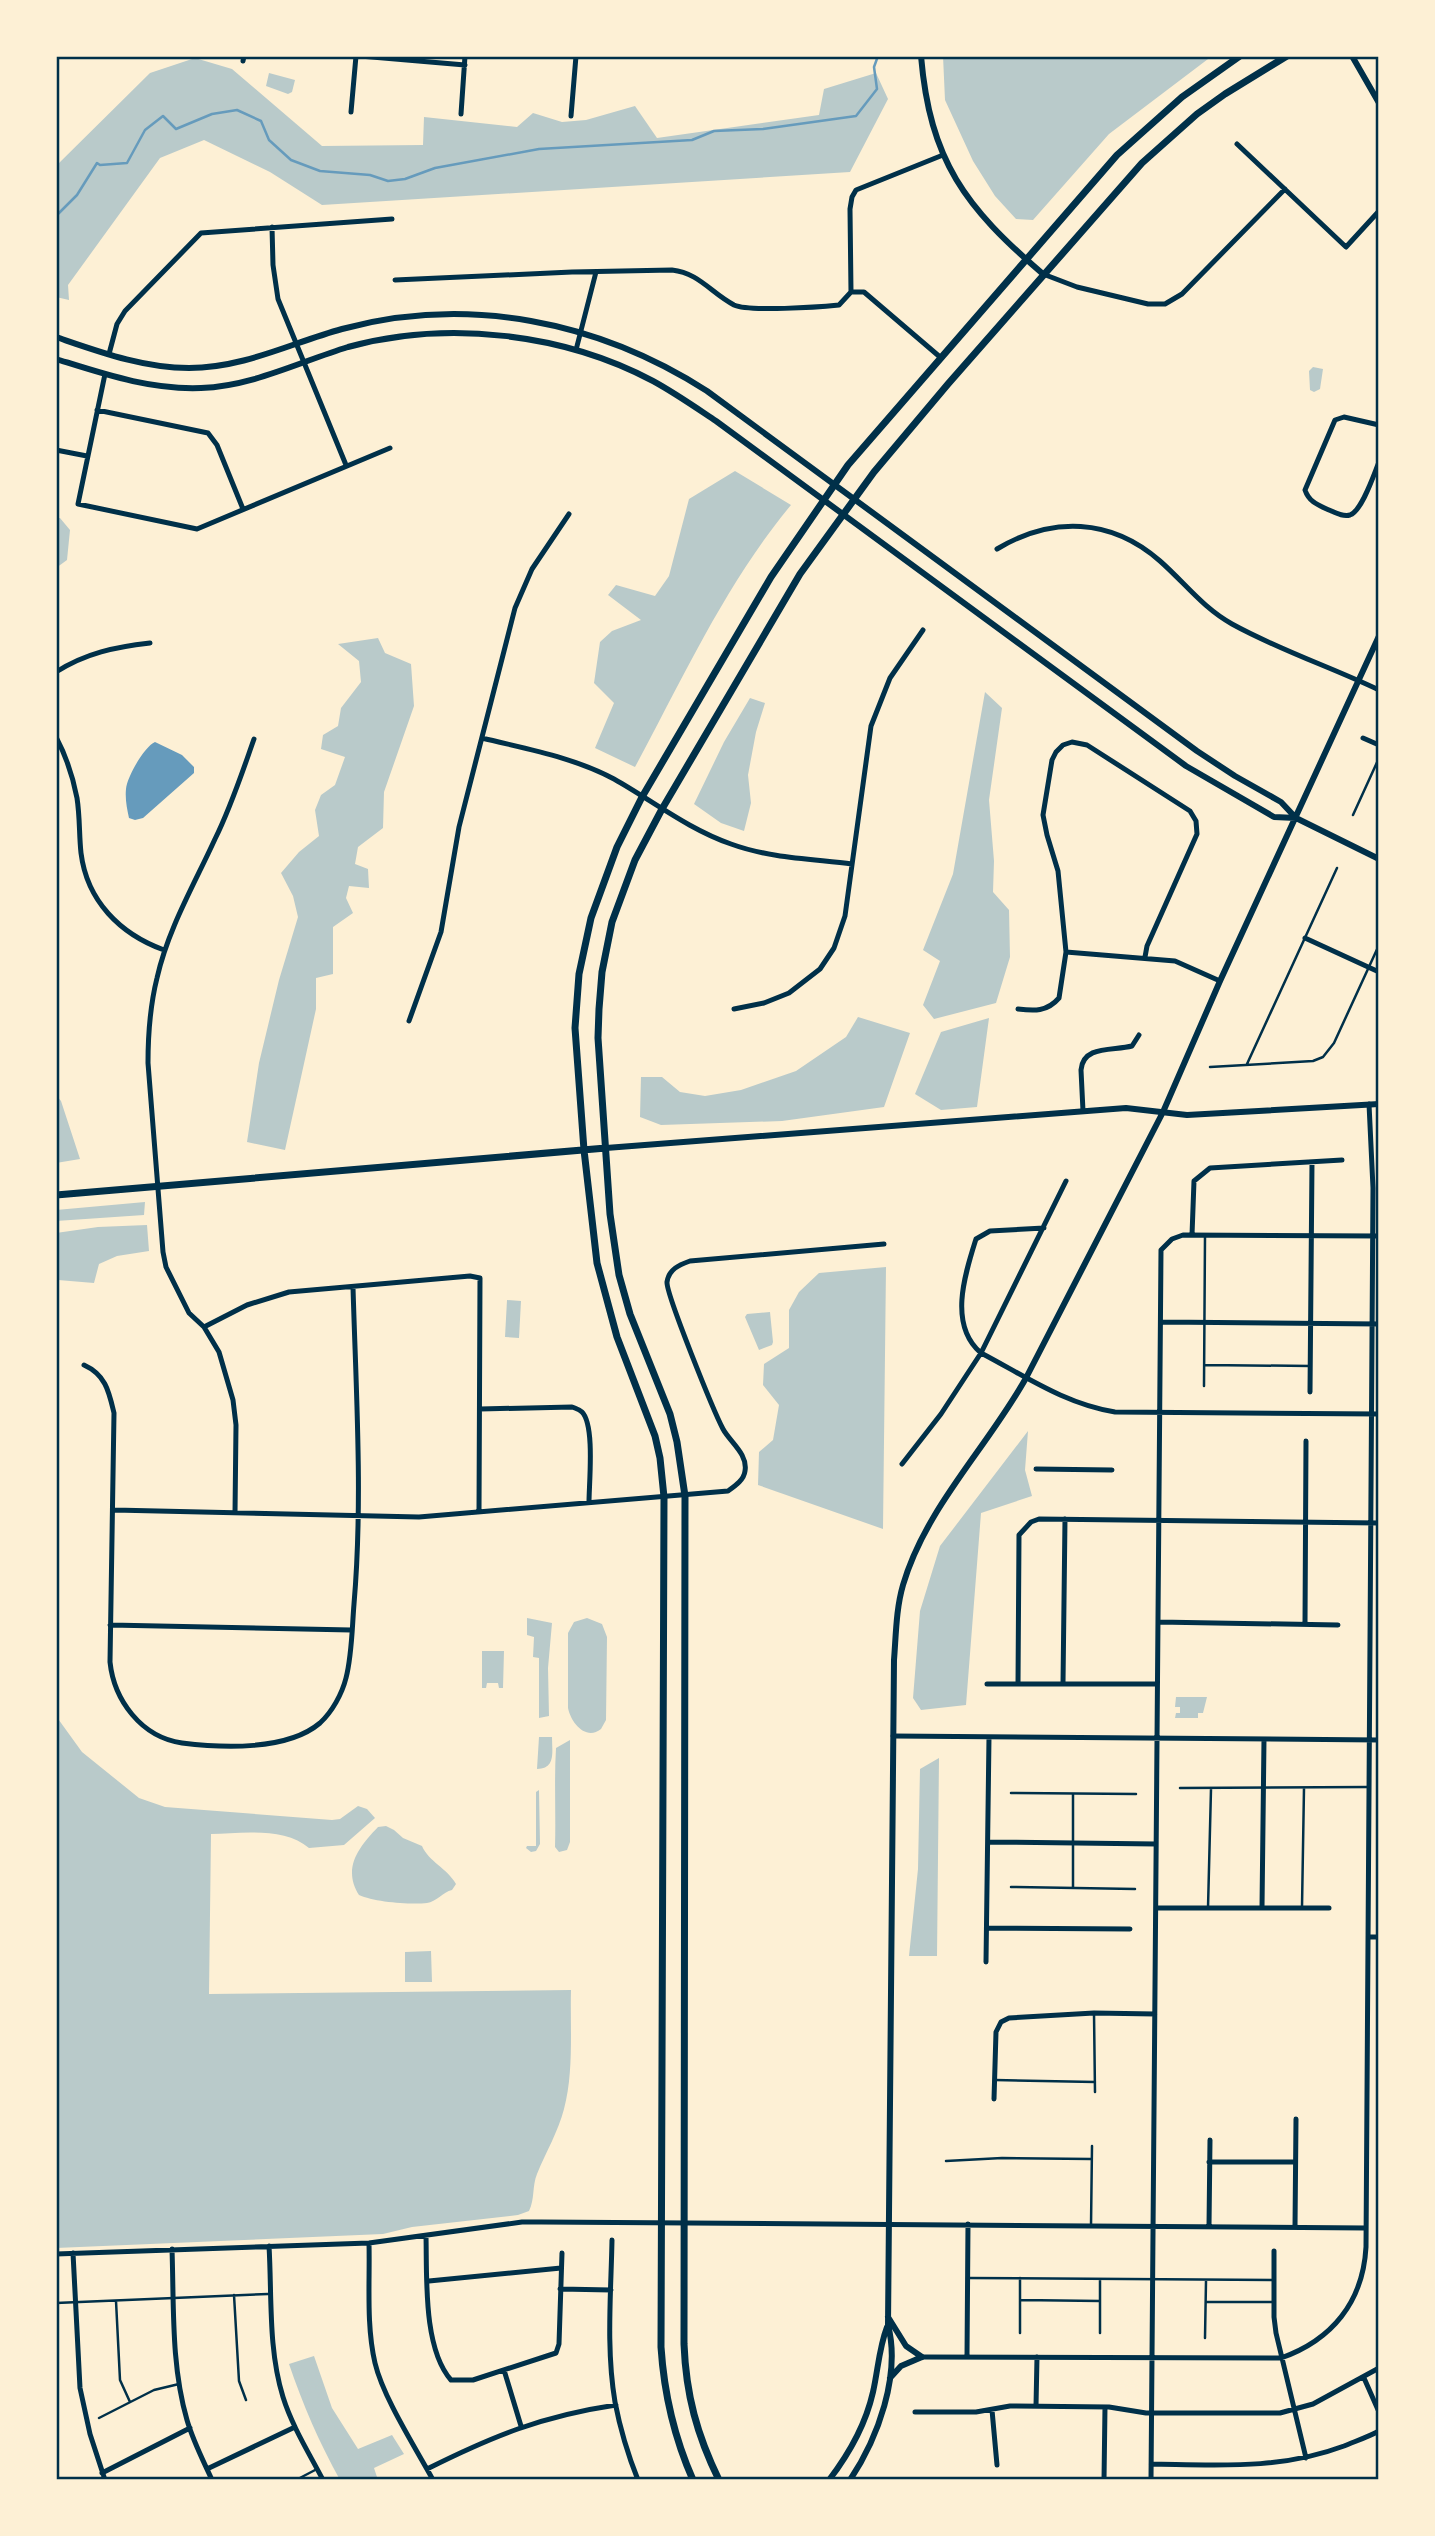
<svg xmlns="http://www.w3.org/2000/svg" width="1435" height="2536" font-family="'Source Sans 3',sans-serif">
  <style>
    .green { fill: #b9caca }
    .water { fill: #669bbc }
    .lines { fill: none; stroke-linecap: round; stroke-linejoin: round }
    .stream { stroke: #669bbc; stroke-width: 2.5 }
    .service { stroke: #003049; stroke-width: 2.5 }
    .minor { stroke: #003049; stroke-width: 5 }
    .tertiary { stroke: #003049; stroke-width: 6 }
    .secondary { stroke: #003049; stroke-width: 7 }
    .neatline { fill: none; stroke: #003049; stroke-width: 2.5 }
  </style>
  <rect width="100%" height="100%" fill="#fdf0d5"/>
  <path class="green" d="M943 56H1212L1109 134 1033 220 1016 219 995 196 973 161 945 100Z
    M195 58 232 69 322 146 423 145 424 117 517 127 533 113 562 122 586 120 635 106 657 138 819 115 824 89 876 73 888 99 850 172 322 205 270 172 204 140 160 158 68 285 69 300 56 297V166L150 73Z
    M269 73 295 80 292 92 288 94 266 86Z
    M1313 367 1323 369 1320 389 1314 392 1310 390 1309 371Z
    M735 471 791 505C726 583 683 678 635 767L595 748 614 703 594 683 600 642 612 631 641 620 608 595 616 585 655 596 669 576 689 499Z
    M56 518H60L70 530 67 560 56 568Z
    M378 638 385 653 411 664 414 706 384 792 383 828 358 847 355 864 368 869 369 888 349 886 346 898 353 913 333 927V974L316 978V1009L285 1150 247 1142 259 1063 279 980 298 917 293 896 281 873 299 852 319 836 315 810 321 795 335 785 345 757 321 749 323 735 338 726 341 708 361 682 359 661 338 644Z
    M985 692 1002 708 989 800 994 861 993 892 1009 910 1010 957 996 1003 934 1019 923 1005 940 961 923 950 953 874Z
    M750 698 765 703 756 732 748 775 751 803 744 831 721 823 694 804 724 742Z
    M858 1017 910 1033 884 1107 782 1121 661 1125 640 1117 641 1077H662L680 1092 705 1096 741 1090 796 1071 846 1037Z
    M989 1018 977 1107 941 1110 915 1094 941 1032Z
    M56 1095 61 1101 80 1159 56 1163Z
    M145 1202 144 1215 56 1221V1210Z
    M147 1225 149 1251 117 1256 99 1264 94 1283 58 1280 56 1284V1233L98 1227Z
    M886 1267 883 1529 758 1485 759 1452 773 1440 779 1405 763 1385 764 1364 789 1348V1310L799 1292 819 1273Z
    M507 1300 521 1301 519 1338 505 1337Z
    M770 1312 773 1342 772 1345 759 1350 745 1317 747 1314Z
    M1028 1431 1025 1470 1032 1496 981 1513 966 1705 921 1710 913 1698 920 1611 940 1546Z
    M527 1618 552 1623 548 1668 549 1716 539 1718V1658L533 1657 534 1637 527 1635Z
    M587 1618 602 1624 607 1637 606 1720 601 1729C586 1741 571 1723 568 1708V1633L574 1622Z
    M482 1651H504L503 1688H499L498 1683H487L486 1688H482Z
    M1176 1697H1207L1203 1713H1198V1718H1175L1176 1713H1180V1707H1175Z
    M56 1716 82 1752 139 1798 165 1807 332 1820 340 1819 358 1806 367 1809 375 1818 344 1845 309 1848C285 1827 241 1833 211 1834L209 1994 571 1990C570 2028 574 2071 564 2109 558 2132 546 2152 537 2174 532 2186 535 2199 529 2211L518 2215 412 2227 383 2234 56 2248Z
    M539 1737H552C552 1752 556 1769 537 1769Z
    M570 1740V1842L567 1850 559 1852 555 1847C556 1814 554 1781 556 1748Z
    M939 1758 937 1956H909L918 1869 920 1769Z
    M539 1790 540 1844 536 1851 531 1852 526 1848 527 1846H536V1792Z
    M386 1826 394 1830 403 1838 422 1846C429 1862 447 1868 456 1884L452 1890C443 1892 436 1902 427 1903 411 1905 374 1902 359 1895 342 1868 359 1847 378 1827Z
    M431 1951 432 1982H405V1952Z
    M314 2356 332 2408 358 2449 392 2435 404 2454 374 2468 378 2480H340C319 2442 303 2405 289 2364Z"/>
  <path class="water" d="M155 742 182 755 194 767V773L143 818 135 820 129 818C127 809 125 799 126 789 127 777 144 747 155 742Z"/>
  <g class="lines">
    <path class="stream" d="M56 216 77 195 97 163 100 165 127 163 145 130 163 116 176 129 212 114 237 110 261 121 269 140 291 160 320 171 370 175 388 181 405 179 435 168 539 149 692 140 714 131 763 129 856 116 877 89 874 67 878 56"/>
    <path class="service" d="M1353 815 1379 758
      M1247 1064 1337 868
      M1210 1067 1313 1061 1323 1057 1334 1043 1379 945
      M1205 1365 1310 1366
      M1204 1386 1205 1236
      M1180 1788 1369 1787
      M1011 1793 1136 1794
      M1073 1794V1888
      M1011 1887 1135 1889
      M1302 1907 1304 1788
      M1208 1908 1211 1789
      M1094 2013 1095 2092
      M995 2080 1095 2082
      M946 2161 1002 2158 1091 2159
      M1091 2226 1092 2146
      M967 2278 1272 2280
      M1020 2278V2333
      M1100 2280V2333
      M234 2295 239 2381 246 2400
      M1020 2300 1100 2301
      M116 2301 120 2380 130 2402
      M1206 2302H1273
      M56 2303 268 2294
      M1205 2338 1206 2281
      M99 2418 154 2390 179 2384
      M296 2480 317 2469"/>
    <path class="minor" d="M360 56 465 65
      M243 61 244 56
      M351 112 356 56
      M461 114 465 56
      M571 116 576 56
      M1237 144 1346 247 1379 211
      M272 227 273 265 278 299 346 465
      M1043 274 1077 287 1148 304H1165L1182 294 1285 189
      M395 280 572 272 672 270C699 273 711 293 734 305 749 312 819 307 839 305L851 292H864L940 357
      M851 292 850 209 852 197 856 190 943 155
      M576 350 596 272
      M109 354 117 324 125 311 201 233 392 219
      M105 374 78 504 197 529 390 448
      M97 410 208 433 217 445 243 509
      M1379 425 1344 417 1335 420 1305 490C1309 502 1318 505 1329 510 1336 513 1343 517 1350 515 1362 511 1374 474 1379 462
      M56 450 87 456
      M997 549C1052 516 1111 518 1160 561 1185 583 1203 608 1232 624 1279 650 1331 667 1379 690
      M56 672C86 653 115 647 150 643
      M56 737C66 756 73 777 77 798 80 817 79 835 81 853 87 901 120 934 164 950
      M482 738C526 749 573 757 614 779 653 801 688 829 731 844 769 858 812 859 852 864
      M1363 738 1379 745
      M1305 938 1379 972
      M1066 952 1175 961 1220 981
      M734 1009 764 1003 789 993 820 969 834 948 845 916 871 726 890 678 923 630
      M1018 1009C1034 1011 1047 1012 1059 998L1066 952 1058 871 1047 835 1043 815 1052 760 1056 752 1063 745 1072 742 1087 745 1190 811 1196 821 1197 834 1147 946 1145 957
      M409 1021 441 932 459 827 515 608 532 569 569 514
      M1083 1111 1081 1070C1083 1045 1113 1051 1132 1046L1139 1035
      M1044 1228 990 1231 976 1239C965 1274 948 1325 981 1353 1025 1376 1065 1404 1115 1412L1379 1414
      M1192 1235 1194 1181 1210 1168 1342 1160
      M1161 1322 1379 1324
      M204 1327 247 1305 289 1292 470 1276 480 1278 479 1512
      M84 1365C106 1375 109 1392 114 1413L110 1662C114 1700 141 1737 182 1743 222 1748 287 1751 320 1723 332 1712 342 1694 346 1678 352 1655 352 1628 354 1604 363 1499 356 1392 353 1287
      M1310 1392 1312 1162
      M480 1409 572 1407C577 1409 579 1409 582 1412 595 1425 589 1483 589 1502
      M902 1464 941 1414 981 1353 1066 1181
      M1036 1469 1112 1470
      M114 1510 419 1517 728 1491C735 1486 744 1480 745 1471 748 1454 730 1442 723 1429 714 1412 666 1294 667 1282 669 1269 679 1265 690 1261L884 1244
      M235 1513 236 1425 233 1400 219 1352 204 1327 189 1313 166 1267 163 1252 148 1063C148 1034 150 1006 157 978 168 929 194 885 215 839 231 807 242 773 254 739
      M1158 1622 1338 1625
      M1305 1624 1306 1441
      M110 1625 351 1630
      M987 1684H1157
      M1018 1684 1019 1535 1031 1522 1039 1519 1379 1523
      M1063 1684 1065 1519
      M893 1736 1379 1740
      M989 1842 1156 1844
      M1156 1908H1329
      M1262 1908 1264 1739
      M987 1928 1130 1929
      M1368 1937H1379
      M986 1962 989 1737
      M994 2099 996 2032 1001 2022 1009 2018 1094 2013 1155 2014
      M1209 2162H1295
      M1209 2226 1210 2140
      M1295 2227 1296 2119
      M426 2236C427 2277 423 2348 451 2380H473L556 2353 559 2344 562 2253
      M612 2240C611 2293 606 2349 615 2402 620 2428 628 2455 638 2480
      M369 2243C370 2282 366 2324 375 2363 383 2397 415 2447 433 2480
      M269 2246C272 2295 268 2349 283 2397 292 2426 309 2453 323 2480
      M172 2249C174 2306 171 2365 187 2420 193 2441 203 2460 212 2480
      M1274 2251V2317L1276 2333 1306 2458
      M73 2253 80 2388 90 2434 105 2480
      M56 2254 369 2243 522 2222H541L1366 2228
      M429 2281 561 2268
      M560 2289 611 2290
      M922 2357 1281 2358C1332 2340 1363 2302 1366 2247L1373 1188 1369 1104
      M967 2357 968 2224
      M504 2370 521 2426
      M1364 2378 1379 2412
      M1036 2406 1037 2357
      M992 2410 997 2465
      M915 2412H976L1010 2406 1109 2407 1146 2413H1280L1313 2404 1379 2368
      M1151 2464C1218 2465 1280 2470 1344 2446 1356 2441 1368 2437 1379 2431
      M207 2469 295 2427
      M427 2469C493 2436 542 2416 616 2405
      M102 2473 190 2428
      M1104 2480 1105 2407
      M1151 2480 1161 1250 1172 1239 1183 1235 1379 1236"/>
    <path class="tertiary" d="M921 56C930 161 965 207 1043 274
      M1352 56 1379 103
      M56 337C100 352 143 368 189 368 244 368 291 343 342 329 468 295 598 321 707 391L1197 751 1235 776 1281 802 1296 818 1379 859
      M56 359C104 374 150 390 201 388 253 386 299 362 348 347 447 320 563 333 653 381 675 393 695 407 716 421L1186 766 1274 817 1296 818
      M606 1148 1126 1108 1187 1115 1379 1104
      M888 2317 906 2346 922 2357
      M890 2378 901 2366 922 2357
      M829 2480C849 2454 866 2423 873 2392 878 2370 879 2348 887 2327
      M850 2480C878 2438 901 2375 888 2325L894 1660C896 1635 896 1609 903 1585 926 1507 987 1448 1026 1378L1163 1112 1220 981 1379 636"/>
    <path class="secondary" d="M56 1195 606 1148
      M693 2480C674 2437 664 2393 661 2347L664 1497 660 1458 655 1436 617 1337 597 1263 584 1150 575 1028 579 974 591 918 617 847 642 797 771 577 848 465 1117 155 1182 97 1240 56
      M719 2480C697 2435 686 2395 684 2344L685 1496 677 1442 670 1414 630 1314 619 1275 610 1214 598 1038 599 1009 602 972 612 922 635 860 662 809 800 574 874 472 948 384 1142 163 1197 114 1225 94 1287 56"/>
  </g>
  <rect width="1435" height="2536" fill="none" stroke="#fdf0d5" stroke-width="116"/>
  <rect x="58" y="58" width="1319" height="2420" class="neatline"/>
</svg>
